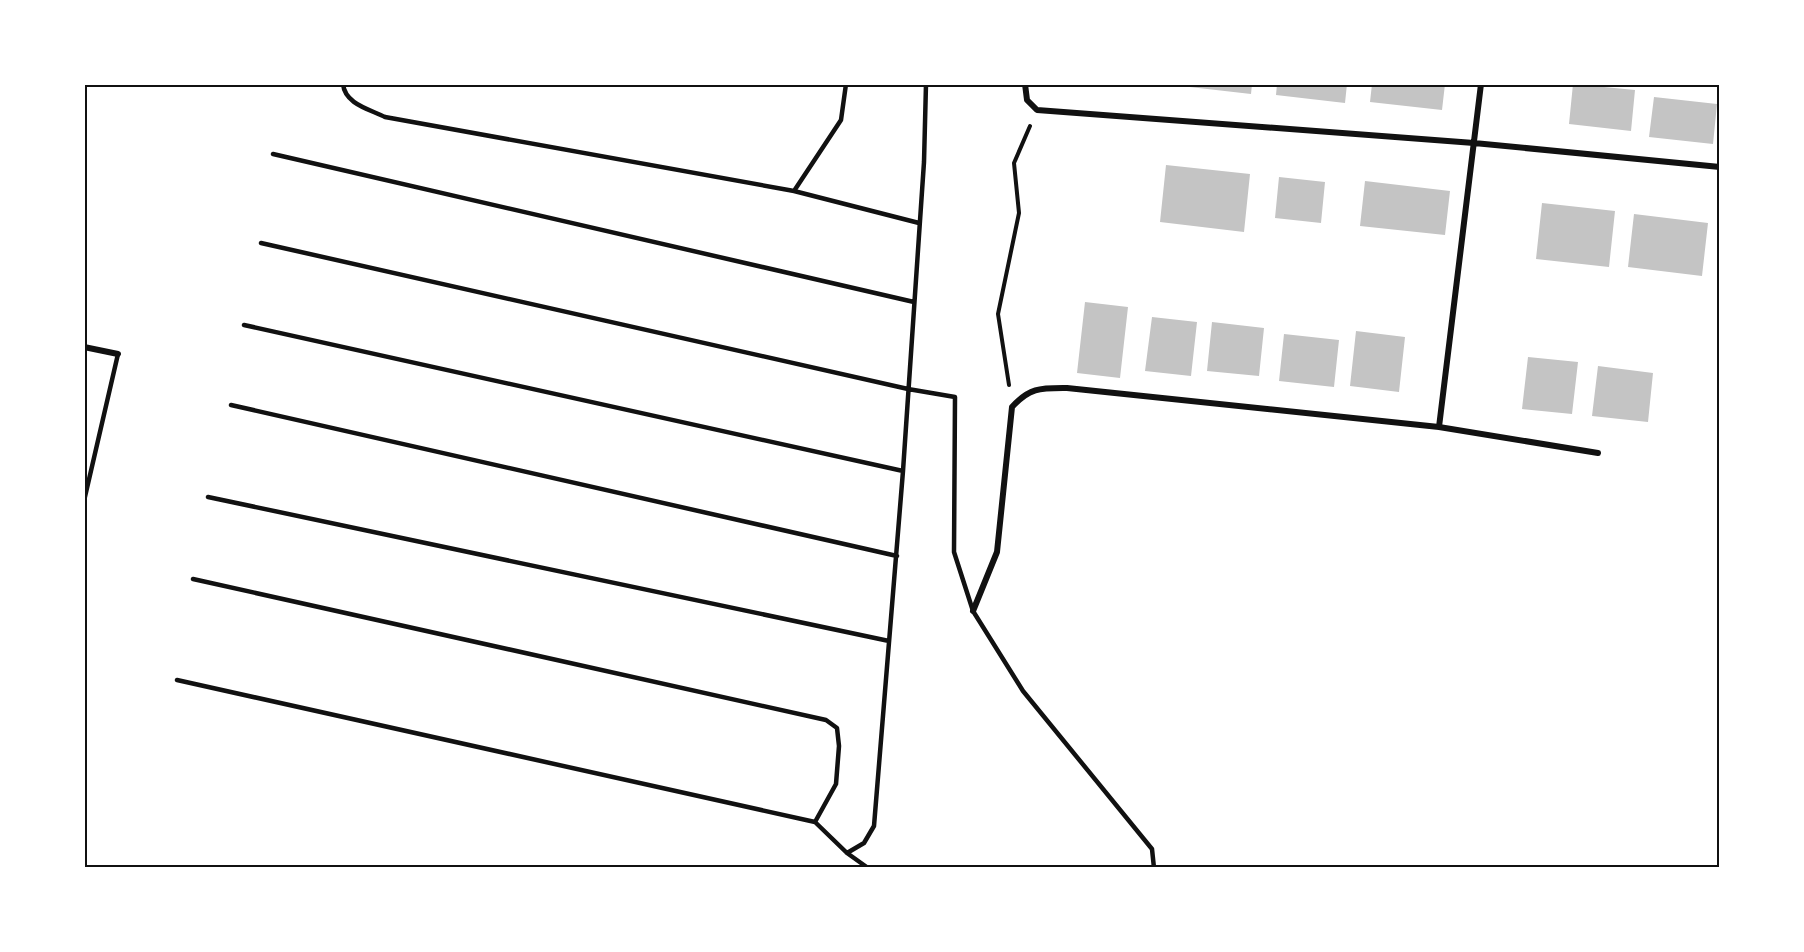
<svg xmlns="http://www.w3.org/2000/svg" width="1804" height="952" font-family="'Sofia Sans Condensed',sans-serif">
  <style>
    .building { fill: #c4c4c4 }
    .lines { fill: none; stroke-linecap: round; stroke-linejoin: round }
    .path { stroke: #111; stroke-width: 4 }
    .service { stroke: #111; stroke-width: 4.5 }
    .minor { stroke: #111; stroke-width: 6 }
    .neatline { fill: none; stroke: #111; stroke-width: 2 }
  </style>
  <rect width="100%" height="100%" fill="#fff"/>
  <path class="building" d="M1181 84H1252L1251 94 1181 86Z
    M1277 84H1347L1345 103 1276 95Z
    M1372 84H1445L1442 110 1370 102Z
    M1573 84 1635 90 1631 131 1569 124Z
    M1654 97 1717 104 1713 144 1649 137Z
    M1166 165 1250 174 1244 232 1160 222Z
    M1279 177 1325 182 1321 223 1275 218Z
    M1365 181 1450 191 1445 235 1360 226Z
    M1542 203 1615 211 1609 267 1536 259Z
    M1634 214 1708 223 1702 276 1628 267Z
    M1085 302 1128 307 1120 378 1077 373Z
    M1152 317 1197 322 1191 376 1145 371Z
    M1212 322 1264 328 1259 376 1207 371Z
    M1356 331 1405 337 1399 392 1350 386Z
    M1284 334 1339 340 1334 387 1279 381Z
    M1528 357 1578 362 1572 414 1522 409Z
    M1598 366 1653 373 1648 422 1592 416Z"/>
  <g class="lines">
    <path class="path" d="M1009 385 998 314 1019 213 1014 163 1030 126"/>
    <path class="service" d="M343 84C345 104 369 109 385 117L794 191 919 223
      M273 154 914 302
      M794 191 841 120 846 84
      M261 243 908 389 955 397 954 552 973 611 1023 691 1152 849 1154 868
      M244 325 903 471
      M231 405 897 556
      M208 497 889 641
      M84 501 118 354
      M193 579 826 720 837 728 839 746 836 784 815 822
      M177 680 815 822 847 853 864 843 874 826 903 471 924 162 926 84
      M847 853 868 868"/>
    <path class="minor" d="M1025 84 1027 100 1037 110 1474 143 1720 167
      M84 347 118 354
      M1439 427 1481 84
      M973 611 997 552 1012 407C1030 387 1041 388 1067 388L1439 427 1598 453"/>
  </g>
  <rect width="1804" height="952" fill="none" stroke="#ffffff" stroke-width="171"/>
  <rect x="86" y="86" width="1632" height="780" class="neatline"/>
</svg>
